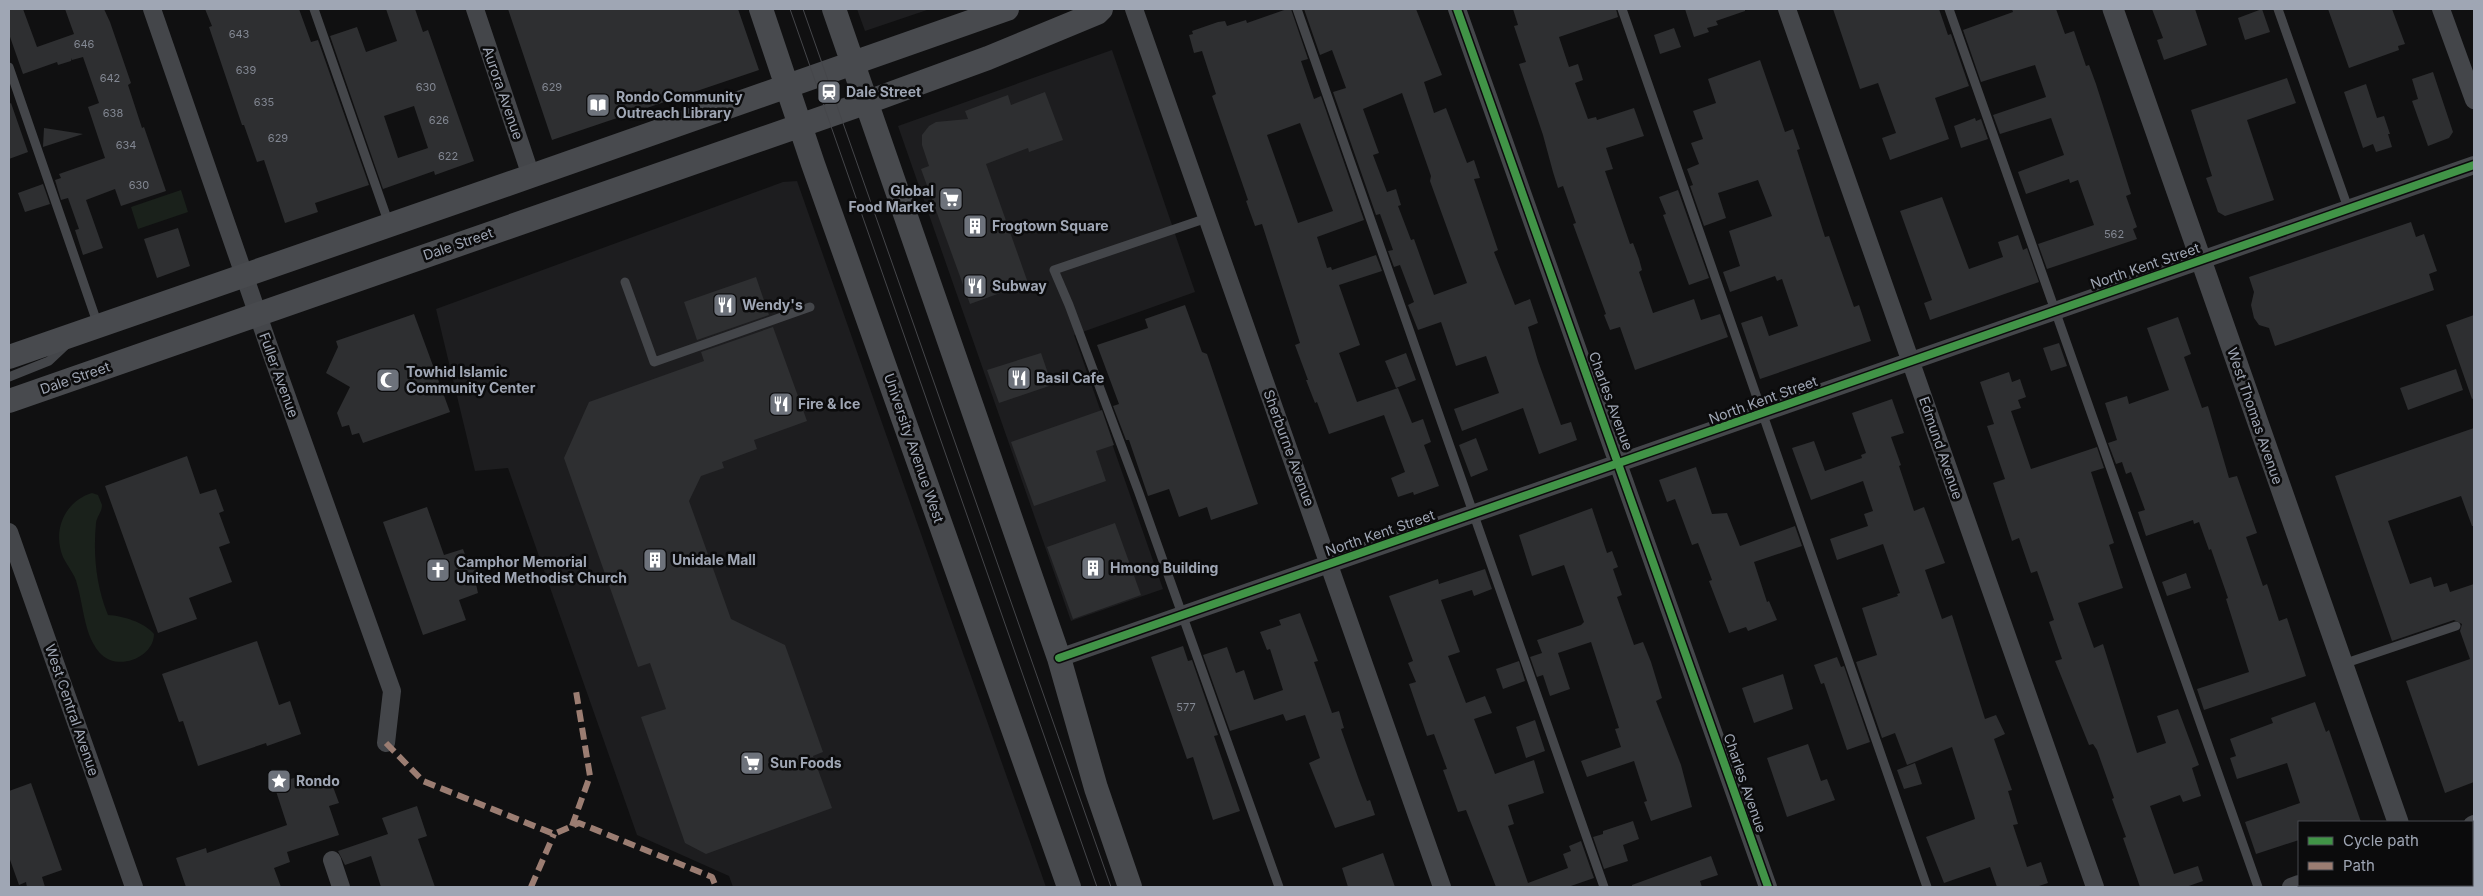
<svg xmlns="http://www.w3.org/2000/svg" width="2483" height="896" font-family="Inter,sans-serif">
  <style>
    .built { fill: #1d1d1f }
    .green { fill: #1a211b }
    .building { fill: #2e2f31; fill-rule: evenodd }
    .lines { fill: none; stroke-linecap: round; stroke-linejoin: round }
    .service { stroke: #44464a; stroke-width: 9 }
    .minor { stroke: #44464a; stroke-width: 18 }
    .tertiary { stroke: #44464a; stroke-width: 21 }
    .secondary { stroke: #484a4e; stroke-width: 24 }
    .tram { stroke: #45464a; stroke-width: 1 }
    .quiet { stroke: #9b7d72; stroke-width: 6; stroke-dasharray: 12 6; stroke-linecap: butt }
    .cycleway-casing { stroke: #0b0b0c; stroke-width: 11 }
    .cycleway { stroke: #419447; stroke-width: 8 }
    .labels { text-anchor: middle; stroke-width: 5; stroke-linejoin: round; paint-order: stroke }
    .number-label { font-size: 11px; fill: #838893 }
    .poi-label { font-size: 14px; font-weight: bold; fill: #9fa6b4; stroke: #0b0b0c; text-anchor: start }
    .street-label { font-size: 14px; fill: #9fa6b4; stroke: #0b0b0c }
  </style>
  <rect width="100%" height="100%" fill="#101011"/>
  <path class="built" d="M857 9H930L865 31Z
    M1112 50 1195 292 1074 335 1163 589 1071 621 898 126Z
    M797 181 965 659 1046 887H733L729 876 637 835 508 468 475 471 436 309 783 182Z"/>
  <path class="green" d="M181 190 188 212 138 229 131 207Z
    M92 493 98 495 102 505C102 512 97 516 96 523 93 554 96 586 108 615 123 616 144 622 154 634 154 657 119 671 102 655 84 638 84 607 77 584 75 574 67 566 63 557 52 530 65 501 92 493Z"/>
  <path class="building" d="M9 9H23L37 47 74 34 65 9H104L110 22 131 83 128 85 142 128 144 127 166 191 121 206 115 189 86 200 103 248 83 255 75 230 79 229 68 198 61 200 55 180 61 178 59 174 105 158 88 107 99 103 83 57 72 60V58L71 61 58 65 57 62 23 74 9 34Z
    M205 9H299L311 42 318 40 369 185 315 203 318 212 285 223 264 160 257 162 244 125H242L209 27 212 26Z
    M386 9H415L423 32 428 30 474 161 435 175 434 171 383 189 330 36 357 27 366 52 397 41ZM414 106 428 148 398 158 384 116Z
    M508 9H738L759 70 552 140Z
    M1287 9H1291L1308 59 1301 61 1314 99 1321 96 1364 220 1317 237 1327 268 1331 267 1332 270 1376 255 1382 271 1339 285 1360 345 1339 353 1357 402 1398 388 1412 423 1423 419 1431 442 1424 445 1439 486 1414 495 1413 492 1398 497 1391 478 1405 472 1384 415 1329 434 1317 402 1315 403 1306 380H1308L1295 345 1300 343 1262 224 1255 226 1246 201 1248 200 1212 96 1216 94 1202 51 1194 53 1189 35 1193 34 1192 31 1218 22 1225 21 1227 26 1246 20 1247 23ZM1300 123 1333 211 1298 223 1267 135Z
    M1304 9H1416L1442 75 1424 82 1434 113 1446 108 1467 163 1474 160 1480 178 1474 179 1498 250 1494 252 1515 305 1530 299 1538 323 1528 327 1538 361 1561 425 1571 422 1577 440 1539 454 1523 408 1462 431 1454 409 1499 393 1486 356 1456 366 1441 322 1418 330 1408 305 1414 302 1400 265 1394 267 1388 251 1393 250 1380 214 1376 215 1333 92 1346 88 1332 50 1320 55ZM1402 93 1431 176 1430 181 1467 283 1434 295 1414 239 1411 240 1398 206 1401 205 1396 189 1387 192 1373 155 1379 153 1363 109Z
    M1513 9H1616L1618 17 1559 37 1569 67 1578 64 1583 80 1575 83 1588 119 1596 117 1597 120 1634 108 1644 136 1606 148 1613 169 1605 171 1630 244 1633 243 1639 259 1642 270 1639 272 1653 313 1694 299 1701 320 1720 314 1728 337 1635 370 1620 327 1610 330 1604 315 1606 314 1573 224 1576 223 1563 186 1558 188 1553 172 1543 135 1519 64 1526 62 1514 26 1518 25Z
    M1685 9H1745V11L1716 21 1718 25 1707 28 1709 32 1694 37Z
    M1833 9H1939L1948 35 1951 34 1969 86 1935 98 1949 139 1890 160 1882 138 1896 133 1878 83 1860 89Z
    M2012 9H2056L2065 34 2074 31 2086 66 2089 65 2096 84 2119 156 2131 194 2126 196 2137 227 2133 229 2137 239 2047 269 2038 244 2094 225 2078 180 2070 183 2069 179 2026 194 2018 172 2064 155 2051 118 2000 134 1993 115 2046 97 2035 65 1981 82 1963 30 2013 12Z
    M2152 9H2195L2207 45 2164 60 2157 40 2163 38Z
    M2262 9 2270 32 2245 40 2238 18Z
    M2328 9H2392L2405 44 2398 46 2399 50 2349 68Z
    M1674 28 1681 47 1660 54 1654 35Z
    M1760 60 1785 132 1793 129 1800 149 1797 150 1825 237 1829 236 1854 307 1859 305 1871 341 1760 379 1741 323 1762 316 1769 336 1798 326 1782 279 1777 281 1775 276 1730 292 1723 272 1740 266 1729 231 1772 216 1758 180 1718 193 1726 218 1704 226 1690 186 1693 185 1687 169 1699 164 1691 143 1703 139 1693 111 1716 103 1708 79Z
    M2433 72 2453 132 2449 138 2428 146 2412 101 2418 99 2412 79Z
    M2287 78 2296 103 2247 120 2274 200 2225 216 2218 212 2206 178 2212 176 2191 110Z
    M2366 84 2377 118 2384 116 2390 134H2388L2392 147 2376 152 2373 144 2363 148 2344 92Z
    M1045 92 1063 140 1029 152 1028 148 986 164 1028 283 970 304 921 169 929 166 922 145V135L929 126 936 122 968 119 965 111 1008 95 1011 105Z
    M11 103 28 152 9 159V104Z
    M1975 118 1976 121 1981 119 1988 139 1961 148 1954 126Z
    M44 128 83 134 43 147Z
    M43 184 50 204 25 212 18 193Z
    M1678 190 1709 278 1689 285 1663 215 1666 214 1659 197Z
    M1942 197 1969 269 2003 257 1998 242 2018 235 2023 250 2027 248 2039 282 1930 320 1924 303 1932 300 1900 211Z
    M2411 222 2416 237 2424 234 2437 271 2429 274 2434 290 2275 346 2269 328 2259 325 2254 318 2251 305 2254 292 2249 277Z
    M178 228 190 266 157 278 144 239Z
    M756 277 769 315 697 340 684 302Z
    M1185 305 1202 352 1207 354 1258 504 1211 520 1207 507 1179 517 1169 489 1148 496 1129 440H1126L1113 406 1119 404 1097 345 1148 328 1145 319Z
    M414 314 450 412 363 443 359 433 352 435 349 425 342 427 337 413 350 387 326 373 338 347 336 341Z
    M2474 315V398L2472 399 2446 325Z
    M2178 317 2191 354 2184 357 2202 408 2208 406 2229 478 2237 476 2257 533 2246 537 2263 586 2267 584 2279 621 2287 618 2306 676 2204 710 2197 689 2249 672 2226 599 2228 598 2211 549 2209 550 2199 522 2194 524 2193 520 2146 536 2138 512 2145 510 2131 472 2126 474 2122 462 2116 464 2108 443 2117 440 2105 403 2127 396 2129 404 2169 390 2147 328Z
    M773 327 807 421 754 440 757 449 722 462 724 468 701 476 689 501 731 619 785 645 823 752 813 756 832 808 706 854 685 843 641 717 666 709 650 663 638 667 564 458 589 402 704 361 701 352Z
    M2059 343 2067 366 2051 371 2043 348Z
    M1041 353 1052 385 999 403 987 370Z
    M1406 353 1416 380 1396 388 1385 361Z
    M2456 369 2463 390 2408 410 2400 388Z
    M2009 372 2012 382 2020 379 2026 397 2018 400 2021 408 2011 411 2031 469 2097 447 2104 468 2091 472 2114 543 2109 545 2123 588 2078 603 2094 648 2103 644 2137 753 2166 743 2157 716 2178 709 2199 765 2192 768 2201 796 2183 802 2180 795 2150 806 2174 874 2198 866 2203 881 2186 887H2140L2123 838 2126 837 2112 799 2114 798 2097 750 2093 744 2089 745 2055 661 2062 659 2049 622 2054 620 2037 571 2031 573 2019 538 2012 541 1993 483 2005 479 1987 426 1994 424 1980 382Z
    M1892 399 1904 433 1891 437 1901 465 1899 466 1914 511 1924 507 1945 563 1925 570 1942 619 1952 615 1985 719 1996 715 2005 734 1994 739 2012 790 2008 791 2018 824 2013 825 2027 867 2041 862 2048 883 2036 887H1997L1990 867 1944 883 1926 837 1975 819 1974 815 1952 747 1907 765 1895 733 1882 738 1856 662 1877 655 1862 608 1898 596 1897 594 1900 593 1883 544 1837 560 1830 539 1868 526 1864 514 1873 511 1863 481 1811 500 1792 448 1814 441 1825 471 1862 458 1861 455 1866 453 1852 413Z
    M1102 410 1114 445 1096 451 1106 481 1034 506 1011 442Z
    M2474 428V526H2472L2461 496 2388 521 2410 584 2431 577 2434 587 2447 583 2450 592 2474 584V782L2445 793 2406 681 2470 659 2460 631 2462 624 2454 620 2392 641 2335 476Z
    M1476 438 1488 470 1471 477 1459 445Z
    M187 456 200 494 216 489 224 511 219 513 230 543 219 547 232 582 189 598 197 619 158 633 105 486Z
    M1696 467 1712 514 1727 513 1740 546 1795 526 1802 546 1754 562 1767 602 1769 601 1777 620 1748 631 1746 627 1729 633 1709 581 1712 580 1698 543 1692 545 1675 499 1667 502 1659 480Z
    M427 507 444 555 463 549 467 560 476 568V584L478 593 459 600 466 620 423 635 383 522Z
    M1592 508 1607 553 1612 551 1618 567 1613 569 1622 595 1617 597 1634 645 1643 642 1651 662 1662 698 1656 701 1681 765 1692 807 1651 821 1644 802 1647 801 1634 761 1587 777 1581 761 1621 747 1615 729 1619 728 1591 642 1558 653 1570 689 1550 696 1543 675 1537 677 1530 657 1542 653 1537 640 1581 625 1584 622 1564 565 1532 576 1519 535Z
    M1115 523 1141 595 1073 619 1047 547Z
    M1485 569 1492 589 1474 596 1472 590 1441 600 1460 652 1448 656 1466 703 1485 696 1492 713 1474 719 1495 774 1534 760 1544 793 1508 805 1514 824 1508 826 1528 883 1568 868 1563 854 1571 851 1569 846 1581 841 1594 878 1568 887H1496L1466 810 1458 812 1443 770 1447 769 1434 734 1427 736 1409 684 1416 682 1408 663 1413 661 1389 596 1438 579 1439 584Z
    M2186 573 2191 588 2167 596 2162 582Z
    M1300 613 1318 661 1314 662 1332 713 1339 711 1344 728 1341 729 1359 780 1367 801 1370 800 1375 815 1335 828 1309 763 1320 758 1305 715 1286 721 1283 714 1230 731 1203 655 1227 647 1236 673 1244 670 1254 700 1283 690 1270 649 1267 650 1260 632 1281 625 1279 620Z
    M257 641 279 705 290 701 301 734 267 746 266 743 198 766 183 721 179 722 162 674Z
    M1183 646 1188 661 1192 660 1218 735 1214 736 1240 811 1213 820 1193 757 1187 759 1151 657Z
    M1837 657 1841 667 1844 666 1870 742 1847 750 1824 683 1821 684 1814 665Z
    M1519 661 1525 681 1503 689 1496 669Z
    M1783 674 1793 709 1754 723 1742 688Z
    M2315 702 2326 732 2329 730 2361 822H2299V840L2256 854 2245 822 2300 803 2287 763 2237 779 2230 758 2236 756 2230 739 2273 723 2271 718Z
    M1535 720 1545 751 1526 758 1516 727Z
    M1808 744 1821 781 1827 779 1835 800 1787 817 1767 758Z
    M1915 763 1922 784 1904 789 1897 770Z
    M302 775 305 784 329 776 339 803 329 806 339 835 287 852 290 862 274 868 281 887H186L176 858 206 848 207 853 287 825 274 785Z
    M31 783 62 870 42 877 45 887H27L26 882 19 885 9 857V791Z
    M417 806 427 836 418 839 435 887H381L371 856 345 865 338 851 388 834 382 818Z
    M1633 821 1639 839 1623 845 1628 861 1604 869 1593 837 1603 834V831Z
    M1383 853 1395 887H1348L1342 868Z
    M1711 856 1718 875 1700 881 1702 887H1632V885Z"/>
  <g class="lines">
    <path class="service" d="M314 9 389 224
      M1297 9 1604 887
      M1622 9 1927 887
      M1949 9 2258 887
      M2278 9 2348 208
      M9 67 98 325
      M1207 218 1054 270 1069 305 1139 493 1279 887
      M625 282 654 362 810 307
      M9 377 49 361 66 345
      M2343 664 2456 626"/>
    <path class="minor" d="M152 9 268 344 392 691 386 743
      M475 9 531 176
      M1134 9 1442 887
      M1457 9 1768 887
      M1787 9 2095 887
      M2441 9 2474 100
      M9 532 134 887
      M1059 658 2474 165
      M2472 825 2474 824
      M332 860 341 887
      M2291 887 2299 884"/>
    <path class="tertiary" d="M2113 9 2398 822
      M2419 885 2420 887"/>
    <path class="secondary" d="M761 9 813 164 1069 887
      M834 9 1059 658 1096 788 1130 887
      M9 357 531 176 1007 9
      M9 401 865 103 988 58 1097 13 1101 9"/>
    <path class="tram" d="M790 9 1097 887
      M803 9 1111 887"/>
    <path class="quiet" d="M386 743 423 781 554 834 579 823 712 877 716 887
      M572 826 590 776 576 691
      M531 887 554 834"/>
    <g class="cycleway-casing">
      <path id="cycleway" d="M1457 9 1768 887
        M1059 658 2474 165"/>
    </g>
    <use href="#cycleway" class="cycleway"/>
  </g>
  <defs>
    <g id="station-square" transform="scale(1.25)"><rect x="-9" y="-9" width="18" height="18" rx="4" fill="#6d727b" stroke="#0b0b0c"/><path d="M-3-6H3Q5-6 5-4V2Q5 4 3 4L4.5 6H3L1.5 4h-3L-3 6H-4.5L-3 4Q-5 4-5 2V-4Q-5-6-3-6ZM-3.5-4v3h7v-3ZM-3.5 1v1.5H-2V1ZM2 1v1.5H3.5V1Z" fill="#fff"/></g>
    <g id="library-square" transform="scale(1.25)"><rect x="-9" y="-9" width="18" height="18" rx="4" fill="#6d727b" stroke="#0b0b0c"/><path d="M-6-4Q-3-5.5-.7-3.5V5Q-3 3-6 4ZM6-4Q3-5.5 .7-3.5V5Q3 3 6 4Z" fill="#fff"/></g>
    <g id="supermarket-square" transform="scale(1.25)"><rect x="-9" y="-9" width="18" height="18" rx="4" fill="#6d727b" stroke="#0b0b0c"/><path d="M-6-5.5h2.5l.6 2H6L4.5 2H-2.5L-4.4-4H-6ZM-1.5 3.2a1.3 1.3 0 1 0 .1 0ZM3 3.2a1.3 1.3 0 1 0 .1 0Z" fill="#fff"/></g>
    <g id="building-square" transform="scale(1.25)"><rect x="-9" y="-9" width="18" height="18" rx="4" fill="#6d727b" stroke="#0b0b0c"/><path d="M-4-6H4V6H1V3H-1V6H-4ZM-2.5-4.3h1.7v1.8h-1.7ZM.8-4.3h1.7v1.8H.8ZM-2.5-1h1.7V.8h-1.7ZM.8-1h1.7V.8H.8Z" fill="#fff"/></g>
    <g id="restaurant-square" transform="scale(1.25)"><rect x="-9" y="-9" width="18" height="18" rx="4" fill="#6d727b" stroke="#0b0b0c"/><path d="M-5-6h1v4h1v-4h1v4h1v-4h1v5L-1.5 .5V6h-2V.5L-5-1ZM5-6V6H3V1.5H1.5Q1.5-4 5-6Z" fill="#fff"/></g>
    <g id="mosque-square" transform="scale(1.25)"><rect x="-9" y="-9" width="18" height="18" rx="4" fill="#6d727b" stroke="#0b0b0c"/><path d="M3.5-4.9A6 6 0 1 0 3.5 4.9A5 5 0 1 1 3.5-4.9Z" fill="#fff"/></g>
    <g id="church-square" transform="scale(1.25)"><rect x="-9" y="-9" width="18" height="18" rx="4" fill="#6d727b" stroke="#0b0b0c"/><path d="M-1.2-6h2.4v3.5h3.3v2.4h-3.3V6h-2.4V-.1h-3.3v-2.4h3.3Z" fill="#fff"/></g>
    <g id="sight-square" transform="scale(1.25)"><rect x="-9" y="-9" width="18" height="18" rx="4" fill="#6d727b" stroke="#0b0b0c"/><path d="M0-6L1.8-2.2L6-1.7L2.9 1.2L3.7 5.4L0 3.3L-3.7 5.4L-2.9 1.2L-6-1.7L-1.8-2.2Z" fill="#fff"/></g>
  </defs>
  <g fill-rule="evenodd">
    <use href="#station-square" x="829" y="92"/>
    <use href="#library-square" x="598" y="105"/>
    <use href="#supermarket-square" x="951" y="199"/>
    <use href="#building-square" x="975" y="226"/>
    <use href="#restaurant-square" x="975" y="286"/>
    <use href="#restaurant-square" x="725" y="305"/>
    <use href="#restaurant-square" x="1019" y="378"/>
    <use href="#mosque-square" x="388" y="380"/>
    <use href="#restaurant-square" x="781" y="404"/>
    <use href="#building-square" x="655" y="560"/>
    <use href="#building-square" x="1093" y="568"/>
    <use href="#church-square" x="438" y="570"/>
    <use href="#supermarket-square" x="752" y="763"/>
    <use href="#sight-square" x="279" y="781"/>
  </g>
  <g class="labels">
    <g class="number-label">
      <text x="239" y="38">643</text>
      <text x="84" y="48">646</text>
      <text x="246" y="74">639</text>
      <text x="110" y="82">642</text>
      <text x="426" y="91">630</text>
      <text x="552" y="91">629</text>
      <text x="264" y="106">635</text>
      <text x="113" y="117">638</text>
      <text x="439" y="124">626</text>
      <text x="278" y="142">629</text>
      <text x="126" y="149">634</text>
      <text x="448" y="160">622</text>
      <text x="139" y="189">630</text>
      <text x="2114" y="238">562</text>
      <text x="1186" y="711">577</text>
    </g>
    <g class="poi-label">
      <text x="846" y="97">Dale Street</text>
      <text x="616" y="102">Rondo Community<tspan x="616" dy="16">Outreach Library</tspan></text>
      <text x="934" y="196" text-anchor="end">Global<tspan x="934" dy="16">Food Market</tspan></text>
      <text x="992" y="231">Frogtown Square</text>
      <text x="992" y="291">Subway</text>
      <text x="742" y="310">Wendy's</text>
      <text x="406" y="377">Towhid Islamic<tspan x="406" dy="16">Community Center</tspan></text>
      <text x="1036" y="383">Basil Cafe</text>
      <text x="798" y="409">Fire &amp; Ice</text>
      <text x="672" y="565">Unidale Mall</text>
      <text x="456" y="567">Camphor Memorial<tspan x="456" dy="16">United Methodist Church</tspan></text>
      <text x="1110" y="573">Hmong Building</text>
      <text x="770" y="768">Sun Foods</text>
      <text x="296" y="786">Rondo</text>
    </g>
    <g class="street-label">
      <text transform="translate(503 93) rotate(71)" y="5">Aurora Avenue</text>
      <text transform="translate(458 244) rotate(-19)" y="5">Dale Street</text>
      <text transform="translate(2145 266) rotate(-19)" y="5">North Kent Street</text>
      <text transform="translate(279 375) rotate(70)" y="5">Fuller Avenue</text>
      <text transform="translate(75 378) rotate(-19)" y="5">Dale Street</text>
      <text transform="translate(1763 400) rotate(-20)" y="5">North Kent Street</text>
      <text transform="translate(1611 401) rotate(70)" y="5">Charles Avenue</text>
      <text transform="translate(2255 416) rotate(71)" y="5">West Thomas Avenue</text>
      <text transform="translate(914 448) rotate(71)" y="5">University Avenue West</text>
      <text transform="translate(1289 448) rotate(70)" y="5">Sherburne Avenue</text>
      <text transform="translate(1941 448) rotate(71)" y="5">Edmund Avenue</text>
      <text transform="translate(1380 533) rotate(-19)" y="5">North Kent Street</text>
      <text transform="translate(72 710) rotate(71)" y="5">West Central Avenue</text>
      <text transform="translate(1745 783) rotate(71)" y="5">Charles Avenue</text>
    </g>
  </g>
  <rect width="2483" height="896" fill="none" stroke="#9fa6b4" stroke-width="20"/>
  <rect x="2298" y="821" width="175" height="65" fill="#0b0b0c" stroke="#46494f"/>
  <rect x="2308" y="837" width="25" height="8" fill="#419447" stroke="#46494f"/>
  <text x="2343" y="846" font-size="15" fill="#9fa6b4">Cycle path</text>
  <rect x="2308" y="862" width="25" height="8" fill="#9b7d72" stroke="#46494f"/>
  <text x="2343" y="871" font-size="15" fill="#9fa6b4">Path</text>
</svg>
